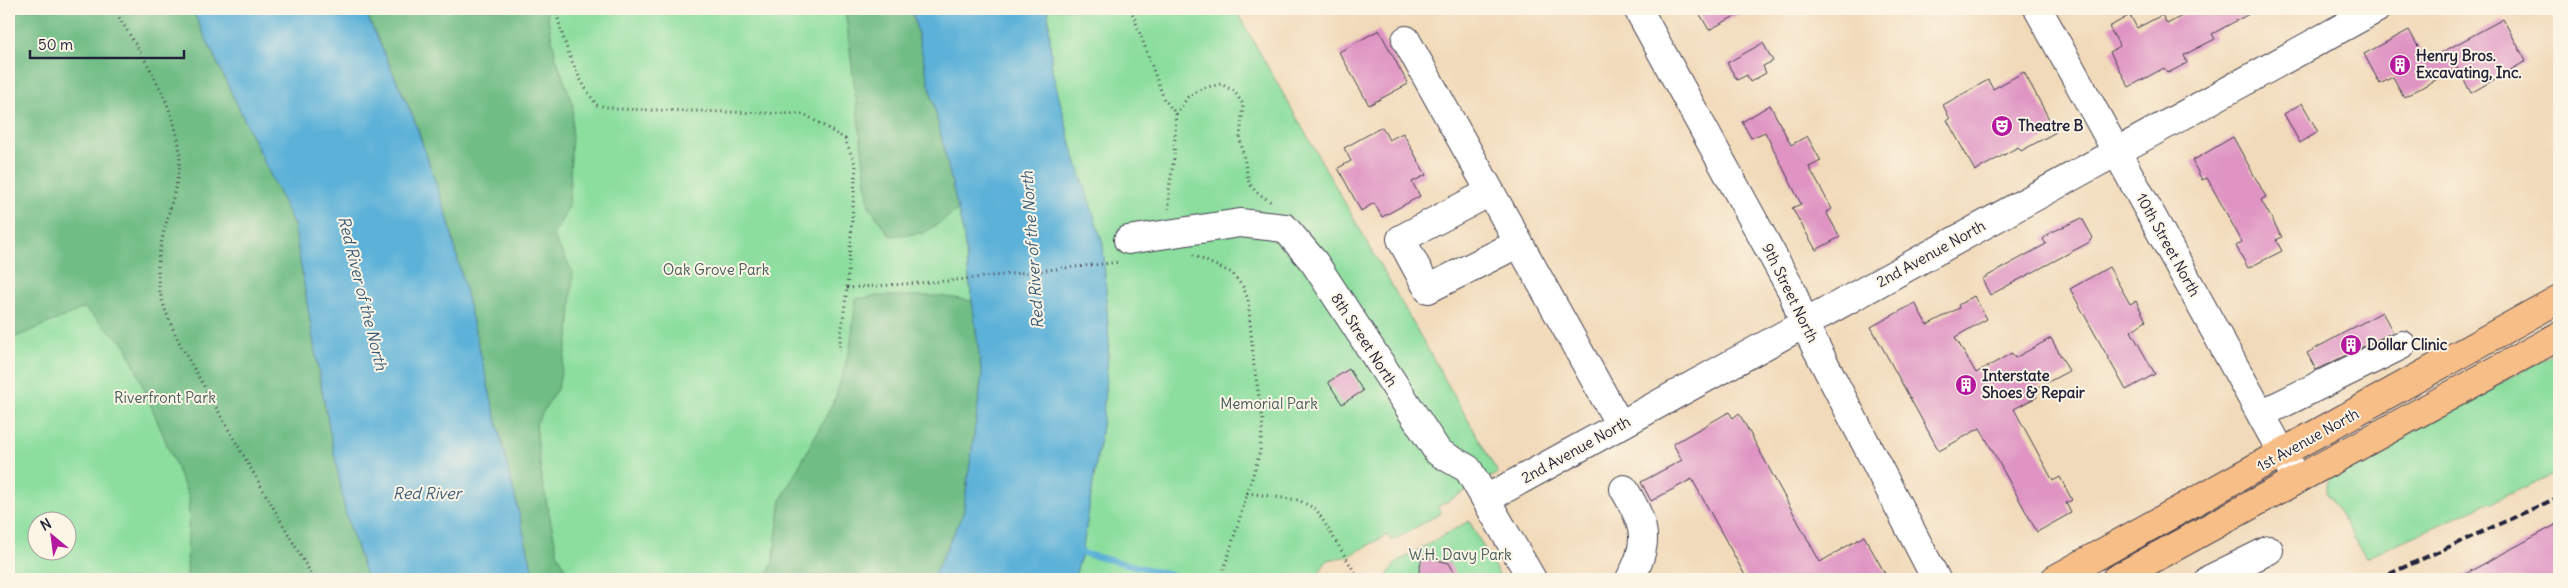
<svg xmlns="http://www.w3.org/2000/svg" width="2568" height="588" font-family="Delius,sans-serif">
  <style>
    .green { fill: #8cde9f; stroke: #57806d; fill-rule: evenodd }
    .forest { fill: #71bd86; stroke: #4a7060 }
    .water { fill: #5cb1d8; stroke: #3f6a8a }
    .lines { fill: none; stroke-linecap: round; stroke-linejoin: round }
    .stream { stroke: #5cb1d8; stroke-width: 6 }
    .building { fill: #df94c3 }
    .minor-casing { stroke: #413e4e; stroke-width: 30 }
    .major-casing { stroke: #413e4e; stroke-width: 30 }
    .path { stroke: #413e4e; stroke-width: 3; stroke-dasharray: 1 4; stroke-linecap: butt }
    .minor { stroke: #fff; stroke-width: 28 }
    .major { stroke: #f7be88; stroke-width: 28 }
    .rail { stroke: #22223b; stroke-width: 4; stroke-dasharray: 8 4; stroke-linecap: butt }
    .labels { text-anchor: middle; stroke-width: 4; stroke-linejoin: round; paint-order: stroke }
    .poi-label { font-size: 15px; font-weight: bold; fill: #22223b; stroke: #fcf5e5; text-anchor: start }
    .street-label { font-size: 15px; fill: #22223b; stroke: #fcf5e5 }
    .park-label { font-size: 15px; fill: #425a59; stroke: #fcf5e5 }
    .water-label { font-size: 16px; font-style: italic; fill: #395b7a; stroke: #fcf5e5 }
  </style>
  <rect width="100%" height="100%" fill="#fcf5e5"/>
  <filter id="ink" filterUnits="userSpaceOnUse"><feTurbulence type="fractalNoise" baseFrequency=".02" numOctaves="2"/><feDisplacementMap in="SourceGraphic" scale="10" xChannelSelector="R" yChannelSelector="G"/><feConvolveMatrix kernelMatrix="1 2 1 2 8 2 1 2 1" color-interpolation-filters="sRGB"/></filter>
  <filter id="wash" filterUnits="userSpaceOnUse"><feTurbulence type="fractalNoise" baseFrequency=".0096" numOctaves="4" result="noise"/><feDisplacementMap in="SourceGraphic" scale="20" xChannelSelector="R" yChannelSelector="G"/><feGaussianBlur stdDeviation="1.12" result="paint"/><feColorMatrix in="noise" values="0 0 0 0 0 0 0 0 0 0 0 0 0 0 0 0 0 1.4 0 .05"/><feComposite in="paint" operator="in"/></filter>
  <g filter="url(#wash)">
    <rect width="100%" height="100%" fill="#f1daba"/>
    <path class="green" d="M9 9H192L367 579H9ZM38 520H68V550H38Z
      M364 9H912L963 232 982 376 932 579H537L414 119Z
      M1048 9H1235L1498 473 1437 507 1441 513 1392 541 1387 535 1349 556 1327 560 1315 579H1074L1082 553 1102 426 1109 342 1103 244 1072 148 1052 70Z
      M2559 351V472L2366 557 2327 493V483L2330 476Z
      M1469 521 1501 579H1384L1397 562Z"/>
    <path class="forest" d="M9 9H192L294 225 320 380 346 515 367 579H191L187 575 189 498 126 345 84 308 9 340Z
      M364 9H546L556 58 573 105 569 206 553 236 573 272 569 335 558 387 536 424 542 481 558 555 572 579H537L534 576 448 219 414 119Z
      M845 9H912L958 210 924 233 890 236 869 206Z
      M876 296H941L972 301 982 376 963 514 932 579H766L773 562 781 500 835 399 850 349 856 299Z
      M31 573 46 576 49 579H11Z"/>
    <path class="water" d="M192 9H364L414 119 448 219 534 576 537 579H367L346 515 320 380 294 225Z
      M912 9H1048L1052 70 1072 148 1103 244 1109 342 1102 426 1082 553 1074 579H932L963 514 982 376 963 232Z"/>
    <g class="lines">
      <path class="stream" d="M1074 551 1187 579"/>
    </g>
    <g id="blocks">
      <path class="building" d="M1697 9H1748L1709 30Z
        M2195 9H2258L2212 34 2215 39 2184 55 2187 63 2168 73 2164 68 2129 87 2110 52 2120 46 2109 27 2130 15 2137 28 2162 15 2167 24Z
        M2503 19 2526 61 2471 93 2458 68 2404 97 2393 77 2380 84 2364 54 2409 30 2426 61Z
        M1379 30 1408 84 1369 105 1339 52Z
        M1763 43 1773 61 1763 66 1766 73 1750 82 1747 75 1737 80 1727 63Z
        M2024 72 2056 132 2021 151 2018 147 1975 171 1947 120 1950 119 1943 105 1988 80 1993 89Z
        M2302 103 2318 132 2300 143 2284 114Z
        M1770 105 1791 145 1807 136 1821 161 1809 167 1832 209 1826 212 1840 237 1816 250 1792 208 1801 204 1765 132 1751 138 1742 122Z
        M1382 127 1389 140 1403 133 1426 175 1412 182 1420 196 1382 217 1374 203 1361 211 1338 168 1351 161 1344 148Z
        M2233 137 2266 197 2261 200 2282 237 2276 240 2282 251 2248 268 2236 246 2242 242 2241 240 2207 178 2202 180 2192 161Z
        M2082 218 2093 238 2088 243 1990 295 1982 279 2046 244 2043 239 2050 233Z
        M2109 267 2130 304 2136 301 2146 321 2131 331 2155 374 2126 390 2070 289Z
        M1974 296 1987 319 1955 337 1976 373 2012 353 2015 358 2051 338 2069 371 2033 390 2037 397 2014 409 2053 481 2060 477 2072 500 2066 503 2071 513 2037 532 1980 428 1939 451 1871 327 1915 303 1927 325 1959 308 1958 305Z
        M2382 312 2393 332 2316 370 2307 353Z
        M1349 369 1363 391 1342 404 1328 382Z
        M1729 412 1733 418 1739 413 1820 562 1864 536 1888 579H1747L1692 479 1651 501 1641 482 1682 460 1673 444Z
        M2559 523V579H2456Z
        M1422 556 1449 563 1458 579H1423L1419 572Z"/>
    </g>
  </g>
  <g filter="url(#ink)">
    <use href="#blocks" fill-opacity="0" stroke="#413e4e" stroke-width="1"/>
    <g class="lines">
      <g class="minor-casing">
        <path id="minor" d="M1638 9 1792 291 1804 324 1936 579
          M2038 9 2297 480
          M1406 40 1620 425
          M1490 192 1401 239 1428 289 1519 243
          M1128 240 1240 223 1285 228 1314 262 1438 452 1468 469 1532 579
          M2261 414 2402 345
          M1624 489C1645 524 1651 542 1630 579
          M1486 499 2376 9
          M2210 579 2269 550"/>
      </g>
      <g class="major-casing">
        <path id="major" d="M2055 579 2559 299
          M2116 579 2559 336"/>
      </g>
      <path class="path" d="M114 9C139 51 171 96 179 145 182 166 176 185 171 205 153 270 151 284 181 346L314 579
        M556 9C563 43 576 78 597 105L617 109 804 114 845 139 856 166 847 288 839 351
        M1131 9 1164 99 1176 114 1174 157 1169 190V209
        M1176 114 1188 97 1203 88 1221 84 1234 91 1243 104 1240 138 1249 183 1256 192 1271 202
        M1193 255 1232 273 1243 287 1248 299 1254 366 1263 421 1260 452 1221 579
        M847 288 947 281 1120 262
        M1247 493 1298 500 1316 509 1359 579"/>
      <use href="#minor" class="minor"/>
      <use href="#major" class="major"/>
      <path class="rail" d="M2378 579 2559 497"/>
    </g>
  </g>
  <defs>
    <g id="building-disc" transform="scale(1.125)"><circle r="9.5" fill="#b5179e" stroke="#fcf5e5"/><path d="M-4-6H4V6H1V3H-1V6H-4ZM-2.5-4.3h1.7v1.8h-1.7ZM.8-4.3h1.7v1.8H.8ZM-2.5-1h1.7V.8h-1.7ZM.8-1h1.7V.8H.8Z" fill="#fff"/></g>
    <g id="theatre-disc" transform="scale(1.125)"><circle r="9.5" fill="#b5179e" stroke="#fcf5e5"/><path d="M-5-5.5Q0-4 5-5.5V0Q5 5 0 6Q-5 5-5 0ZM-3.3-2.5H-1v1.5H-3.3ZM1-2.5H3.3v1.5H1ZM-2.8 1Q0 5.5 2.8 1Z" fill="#fff"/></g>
  </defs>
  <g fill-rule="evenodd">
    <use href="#building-disc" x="2400" y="65"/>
    <use href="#theatre-disc" x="2002" y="126"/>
    <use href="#building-disc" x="2351" y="345"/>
    <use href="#building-disc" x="1966" y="385"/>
  </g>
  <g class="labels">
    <g class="poi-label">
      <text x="2416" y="61">Henry Bros.<tspan x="2416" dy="17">Excavating, Inc.</tspan></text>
      <text x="2018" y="131">Theatre B</text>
      <text x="2367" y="350">Dollar Clinic</text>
      <text x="1982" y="381">Interstate<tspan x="1982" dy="17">Shoes &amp; Repair</tspan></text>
    </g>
    <g class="street-label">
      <text transform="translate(2168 245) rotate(61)" y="5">10th Street North</text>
      <text transform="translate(1931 254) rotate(-29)" y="5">2nd Avenue North</text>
      <text transform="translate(1790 293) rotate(64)" y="5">9th Street North</text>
      <text transform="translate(1364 340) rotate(57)" y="5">8th Street North</text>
      <text transform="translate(2308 440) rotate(-29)" y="5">1st Avenue North</text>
      <text transform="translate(1576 450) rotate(-29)" y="5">2nd Avenue North</text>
    </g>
    <g class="park-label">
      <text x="716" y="275">Oak Grove Park</text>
      <text x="165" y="403">Riverfront Park</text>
      <text x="1269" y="409">Memorial Park</text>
      <text x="1460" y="560">W.H. Davy Park</text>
    </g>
    <g class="water-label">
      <text transform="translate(1032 250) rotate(-94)" y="6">Red River of the North</text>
      <text transform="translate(363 293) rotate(76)" y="6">Red River of the North</text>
      <text x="427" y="499">Red River</text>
    </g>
  </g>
  <rect width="2568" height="588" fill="none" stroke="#fcf5e5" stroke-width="30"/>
  <g transform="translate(52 536) rotate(331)"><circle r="24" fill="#fcf5e5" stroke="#a5a1a1"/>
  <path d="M0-4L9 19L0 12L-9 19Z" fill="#b5179e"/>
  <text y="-8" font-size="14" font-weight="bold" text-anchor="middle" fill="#22223b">N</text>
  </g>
  <path d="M30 50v8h154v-8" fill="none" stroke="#22223b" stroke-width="2.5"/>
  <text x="38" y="50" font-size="15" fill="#22223b" stroke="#fcf5e5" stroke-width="4" paint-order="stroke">50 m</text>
</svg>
